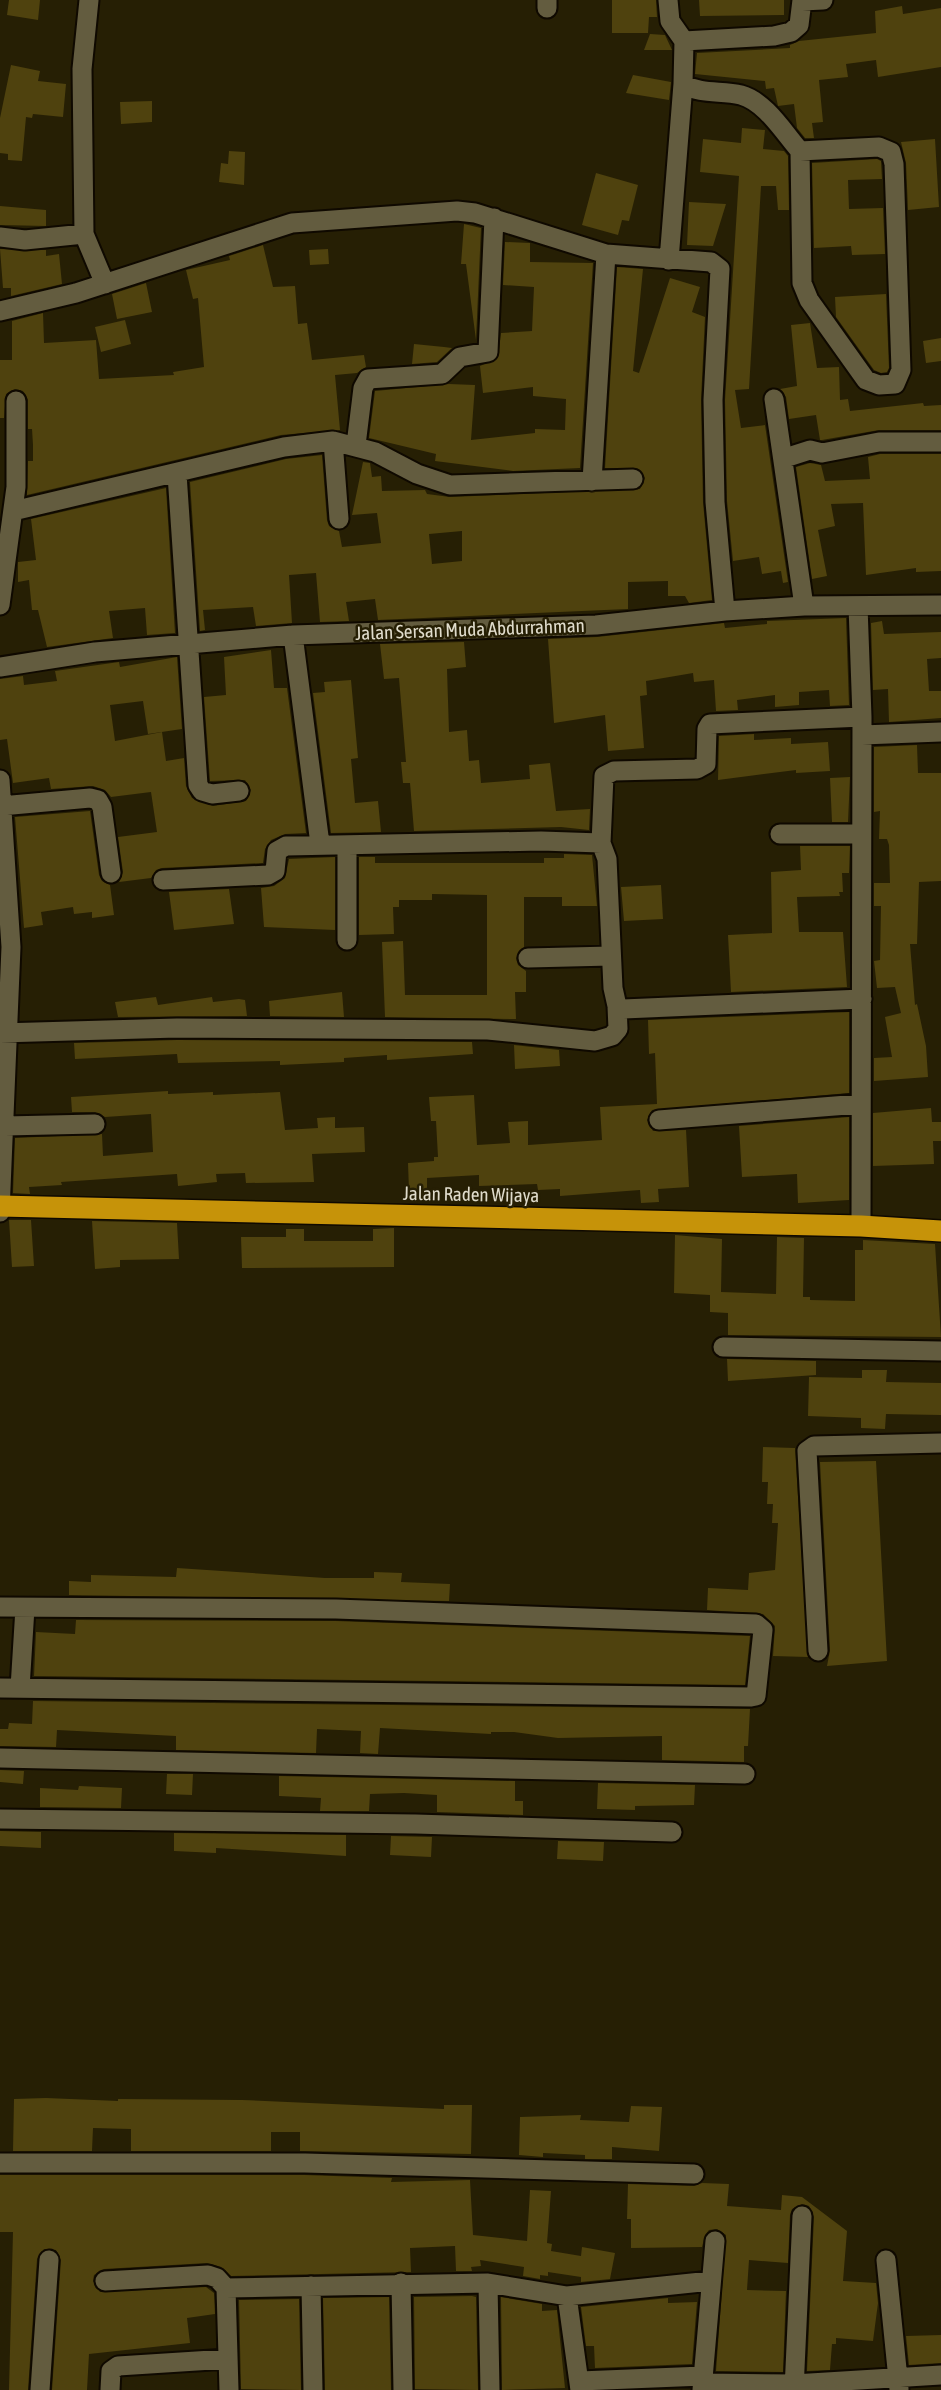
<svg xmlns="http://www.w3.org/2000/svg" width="941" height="2390" font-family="'Asap Condensed',sans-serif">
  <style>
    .building { fill: #4f420e; fill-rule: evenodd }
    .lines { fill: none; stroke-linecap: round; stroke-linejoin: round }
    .minor-casing { stroke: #0f0900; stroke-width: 23 }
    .highway-casing { stroke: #0f0900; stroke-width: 24 }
    .minor { stroke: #635c3f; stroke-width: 19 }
    .highway { stroke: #c69309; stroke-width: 21 }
    .labels { text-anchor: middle; stroke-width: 5; stroke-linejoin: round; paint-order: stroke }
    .street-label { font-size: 19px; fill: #e0dccc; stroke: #261f04 }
  </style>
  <rect width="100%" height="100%" fill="#261f04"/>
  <path class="building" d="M9 0H40L38 20 7 15Z
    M612 0H656L657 17H649L648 33H612Z
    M699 0H784V15L700 16Z
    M902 6 903 14 941 8V67L878 77 876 60 846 64 848 77 819 80 823 122 812 123 814 138H805L797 128 794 104 778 106 774 88 766 89 765 81 695 74 697 53 790 48V45L799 41 876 33 875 11Z
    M650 34 665 35 672 50H644Z
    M11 65 40 71 38 81 66 84 63 117 33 114 32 118 26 117 22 161 8 160V154L0 153V118Z
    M633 75 671 82 669 100 626 93Z
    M152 101V122L121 124 120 102Z
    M742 128 765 130 763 149 784 151 788 156 789 210H778L776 186H761L749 389 735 390 741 428 765 425 788 582 783 583 781 571 762 574 759 557 733 561 727 501 725 400 739 176 700 172 703 139 741 143Z
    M935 139 939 207 908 210 906 163 901 142Z
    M229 151 245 152 244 185 219 182 221 163 228 164Z
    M877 159 881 161 882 179 848 180 849 209 883 208 885 254 852 255 851 246 814 248 812 163Z
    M596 173 638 185 629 221 622 220 618 235 582 225Z
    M689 202 726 204 713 246 687 245Z
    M0 206 46 210V226L0 225Z
    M464 224 481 228 476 340 466 264H461Z
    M505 242 530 243V262L593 263 580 468 513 471 435 461 436 454 369 438 375 391 449 384 475 385 471 440 535 433V429L565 430 566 399 533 396V387L483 393 480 366 498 358 501 333 532 331 534 287 503 285Z
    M263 245 273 287 295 286 298 324 307 323 312 360 364 355 366 367 357 373 335 375 340 430 281 435 27 495 28 461H33V445L32 429H28V400L23 391 15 389 6 394 4 418H0V360H12V321L43 313 44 343 96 340 99 379 174 375 173 372 204 367 198 298 193 299 186 270 230 260 229 256Z
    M0 249 46 250V256L59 254 62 284 11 296V288H3Z
    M328 249 329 264 310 265 309 250Z
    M617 267 643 269 633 371 639 373 670 278 700 287 692 312 705 317 701 400 703 502 712 600 689 603 685 596H668V581L628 582V609L378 620 375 599 346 602 349 621 320 622 316 573 289 575 292 623 256 626 253 607 203 610 205 630 200 631 190 482 286 459 322 455 327 520 329 526 339 531 342 547 381 543 377 513 352 515 363 462 370 463 372 477 381 476 382 491 425 490 427 494 450 497 640 489 645 478 639 469 605 468ZM462 531V561L432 564 429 534Z
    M146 283 152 312 117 319 112 294Z
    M886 294 889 368 887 372 881 373 874 370 836 317 835 297Z
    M125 320 131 344 101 352 95 327Z
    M810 323 817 368 839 367 840 400 848 399 850 411 923 403 924 406 941 405V430H879L822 440H820L816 415 789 419 786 397 780 389 797 386 791 325Z
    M941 338V361L926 363 923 341Z
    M414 344 444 347 452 348 437 362 412 364Z
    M880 454H941V571L916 572V568L866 575 863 503 831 504 835 526 818 530 827 576 812 579 796 467 810 463 821 465 825 481 870 479 868 457Z
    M166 488 175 633 147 635 145 608 109 611 113 638 47 647 38 610H32L29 580 18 582V562L36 560 31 519Z
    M846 618 849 705 830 706 829 690 799 692V705L775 707V695L737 700 738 710 716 711 714 680 694 682 693 673 646 681 647 695 640 696 644 748 608 751 605 715 554 723 548 639 597 637 724 623 725 628 767 624V621Z
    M882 621 884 634 941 632V658L927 659 929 691H941V718L889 722 888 689 873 690 871 623Z
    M464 642 466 667 447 669 449 732 467 730 469 761 479 760 481 783 530 779 529 765 550 763 556 811 590 809 589 830 561 827 414 831 410 783H403L401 762H406L399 678 384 679 380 644Z
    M271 650 274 688H287L306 833 285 834 271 840 265 849 263 863 162 868 156 870 151 878 119 882 123 872 118 837 157 832 151 792 111 797 105 790 93 786 51 789 49 778 13 783 7 739 0 740V679L23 676 24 685 57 681 55 671 119 662 120 667 177 657 182 729 148 734 143 701 110 705 115 741 162 732 166 761 184 758 186 786 192 798 213 806 246 801 251 790 245 780 210 781 204 697 226 695 224 657Z
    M351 680 358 758 351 759 355 803 378 801 381 832 331 833 313 693 325 692 324 682Z
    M754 734V740L791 738V744L828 742 830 771 796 773V770L718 780 719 736Z
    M917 745 918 773H941V881L919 882 917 944H910L915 1005 917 1004 926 1046 928 1077 874 1081V1058L892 1057 885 1017 901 1013 895 987 877 988 874 961 880 960 881 906H874V883H890L889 845 887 839H879L880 811 874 812V747Z
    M850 777 848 822H832L830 778Z
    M90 811 99 875 102 881 110 885 114 915 92 918V912L74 914 73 907 41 912 43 925 24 928 15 817Z
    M800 846H850L849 873H842L843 892H839L840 896 797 897 799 932H843L847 987 731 992 728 935 772 933 771 872 801 870Z
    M564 854 592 855 597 906H562V897H524V947L516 958 518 965 526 971V992H515L516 1019 385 1017 382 942 403 941 405 995H487V895L432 894V900H399V907H393L394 934 359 935V857H375V863H544V858H564Z
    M335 857V930L264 927 261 888 274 886 285 878 289 859Z
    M661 885 663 919 624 921 621 887Z
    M229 889 234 924 174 930 169 892Z
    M342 992 344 1017 270 1016 269 1001Z
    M156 997 158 1005 212 997 213 1002 239 999 245 1000 247 1016 118 1017 115 1002Z
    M849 1012V1093L652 1110 647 1120 653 1131 686 1130 689 1187 658 1189 659 1202 641 1203 640 1190 560 1196V1189L538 1190 537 1184 479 1186V1175L427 1178V1190L409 1191 408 1163 434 1161V1157H438L436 1121H431L429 1097 474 1095 477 1145 510 1143 508 1122 528 1121V1145L602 1140 600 1107 657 1104 655 1053 649 1054 648 1020Z
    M177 1040 472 1042 473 1054 387 1060V1055L344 1058V1062L280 1065V1061L178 1063 177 1054 75 1059 74 1043Z
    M514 1045 559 1050 560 1066 515 1069Z
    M168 1091V1094L213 1092V1095L280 1092 285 1130 318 1128 317 1118 335 1117V1128L364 1127 365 1152 312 1154 314 1182 246 1183 245 1173 216 1174 217 1182 178 1186 177 1174 61 1182 62 1185 29 1187 30 1194 13 1193 15 1138 102 1134 103 1156 153 1152 151 1114 105 1117 95 1112H72L71 1097Z
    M931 1108 932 1122H941V1141H933L934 1164 873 1166V1113Z
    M849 1117V1200L798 1203 797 1174 742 1177 739 1126Z
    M9 1220H31L34 1266 12 1267Z
    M92 1221 177 1223 179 1259 120 1260V1267L95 1269Z
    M394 1228V1267L242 1268 241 1237H286V1229H304V1241H373V1229Z
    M675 1235 722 1239 721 1292 776 1294 777 1237 804 1238 803 1297H810V1300L855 1301V1250H863V1240L935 1244 941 1337 728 1335V1313L710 1312V1295L674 1293Z
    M727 1359 816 1361V1375L728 1381Z
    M862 1370H887L886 1382 941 1383V1415L886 1414 885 1429 861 1428V1418L808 1416 809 1377 862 1378Z
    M763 1447 795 1448 808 1657 773 1656 775 1626 763 1614 707 1610 708 1588 748 1590 749 1573 775 1570 778 1523H772L773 1504H767L768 1482H762Z
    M876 1461 887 1661 827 1666 830 1650 820 1462Z
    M177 1568 325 1578H374V1572L402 1573 401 1582 450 1584 449 1601 69 1595V1581L91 1582V1575L176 1577Z
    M76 1620 336 1621 750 1636 745 1685 34 1676 36 1632 75 1634Z
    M33 1701 750 1709 748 1746H744V1762L662 1760V1736L558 1738 514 1732H491V1734L380 1728 378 1754 360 1753 361 1731 317 1729 316 1753 176 1750V1736L57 1730 56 1747 0 1746V1729H8L9 1723 32 1724Z
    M0 1770 24 1771 23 1784 0 1782Z
    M167 1774H193L192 1795 166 1794Z
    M279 1776 515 1781V1801H523V1815L437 1812V1795L404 1793 370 1794 369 1811H320L321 1798 279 1796Z
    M598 1783 695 1785 694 1805 635 1806V1810L597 1809Z
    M79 1786 122 1788 121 1808 40 1807V1788L78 1790Z
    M0 1831 41 1832V1848L0 1846Z
    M174 1833 346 1835V1856L216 1848V1853L174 1851Z
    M391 1836 432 1837 431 1857 390 1855Z
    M558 1841 604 1842 603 1861 557 1859Z
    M46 2098 118 2101V2099L242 2100 444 2109V2105H472L471 2154 300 2151V2132H271V2151H131V2129L93 2128 92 2151H13L14 2099Z
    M631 2106 662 2107 659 2151 612 2147V2159H585V2155L543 2153V2157L519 2155 520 2117 581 2115 580 2120 629 2122Z
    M0 2175H305L392 2178 391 2182 470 2180 473 2235 527 2241 530 2190 551 2191 547 2243 552 2244 551 2251 581 2256 582 2247 615 2253 610 2279 581 2282V2277L548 2272V2276L540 2275V2279L523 2276 524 2267 480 2260 481 2266 471 2267 472 2271H456L455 2246 410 2248 411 2272 231 2276 221 2267 207 2263 104 2269 94 2275 93 2281 100 2292 206 2287 214 2293 215 2314 187 2318 190 2343 89 2354 87 2390H52L61 2260 56 2250 44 2249 37 2259 28 2390H9L13 2232H0Z
    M702 2183 729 2184 727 2206 781 2210 782 2195 802 2197 847 2231 843 2281 876 2283 878 2303 873 2341 836 2338V2344H832L830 2370 807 2371 814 2217 809 2206 802 2204 792 2209 790 2215 788 2263 749 2260 747 2290 786 2291 783 2372 716 2371 726 2235 717 2229 709 2230 705 2235 702 2247 631 2248V2219H627L628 2184 694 2186Z
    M472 2296 476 2297 478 2390 415 2389 414 2297Z
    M389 2297 391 2390H325L323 2298Z
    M501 2297 542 2304V2311L557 2310 565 2388 502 2390Z
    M668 2298V2303L697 2302 692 2364 595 2368 594 2346H586L581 2307Z
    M299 2299 301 2390 241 2389 239 2300Z
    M941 2335V2363L909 2365 906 2336Z"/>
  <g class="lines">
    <g class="minor-casing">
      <path id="minor" d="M89 0 82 69 84 234 105 284
        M668 0 670 21 684 41
        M802 1 823 0
        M547 8V0
        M684 41 683 84C702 95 721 90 741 95 766 102 784 133 800 151L802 283 809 300 866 380 879 385 895 384 901 370 894 164 891 152 879 147 800 151
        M684 41 774 36 791 32 799 25 802 0
        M0 237 25 240 84 234
        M669 260 683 84
        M0 311 76 293 292 223 457 211 475 213 606 254 711 262 720 269 713 400 715 502 725 611
        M774 399 804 606
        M333 441 339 519
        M356 445 363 388 368 379 442 374 460 357 488 352 494 218
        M785 458 810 450 822 453 879 442H941
        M177 474 198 785 202 791 212 794 239 791
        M592 481 606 254
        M13 511 284 447 333 441 375 452 417 474 450 485 633 479
        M0 605 16 487V401
        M858 606 862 717 861 1226
        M293 635 320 844
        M0 667 95 652 293 635 596 625 725 611 804 606 941 605
        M862 735 941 732
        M0 780 11 947 0 1212
        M1 806 90 798 98 800 102 807 111 873
        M780 834H861
        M163 880 268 875 275 871 277 851 286 846 541 841 601 843
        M347 940V846
        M528 958 611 956
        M862 999 623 1009 617 1006 613 988 607 859 601 843 604 776 614 771 697 769 706 764 707 729 710 724 862 717
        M0 1033 177 1028 488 1030 595 1041 612 1036 618 1029 617 1006
        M659 1120 860 1104
        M5 1126 95 1124
        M723 1347 941 1351
        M0 1607 336 1609 756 1624 763 1630 756 1696 751 1697 0 1688
        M818 1651 807 1451 814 1446 941 1443
        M20 1688 25 1608
        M0 1758 745 1774
        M0 1819 416 1824 672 1832
        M0 2163H305L694 2174
        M886 2260 899 2389
        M105 2281 208 2275 217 2278 226 2288 229 2390
        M401 2283 403 2390
        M488 2283 490 2390
        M311 2286 313 2390
        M226 2288 488 2283 567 2296 580 2390
        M567 2296 711 2281
        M580 2381 703 2376
        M702 2383 794 2384 941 2375
        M40 2390 49 2260
        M110 2390 111 2371 118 2366 228 2359
        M702 2390 715 2241
        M794 2390 802 2216"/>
    </g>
    <g class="highway-casing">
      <path id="highway" d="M0 1206 861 1226 941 1231"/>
    </g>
    <use href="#minor" class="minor"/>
    <use href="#highway" class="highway"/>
  </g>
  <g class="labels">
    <g class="street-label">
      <text transform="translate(470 629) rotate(-2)" y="7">Jalan Sersan Muda Abdurrahman</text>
      <text transform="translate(471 1194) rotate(1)" y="7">Jalan Raden Wijaya</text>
    </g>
  </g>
</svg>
